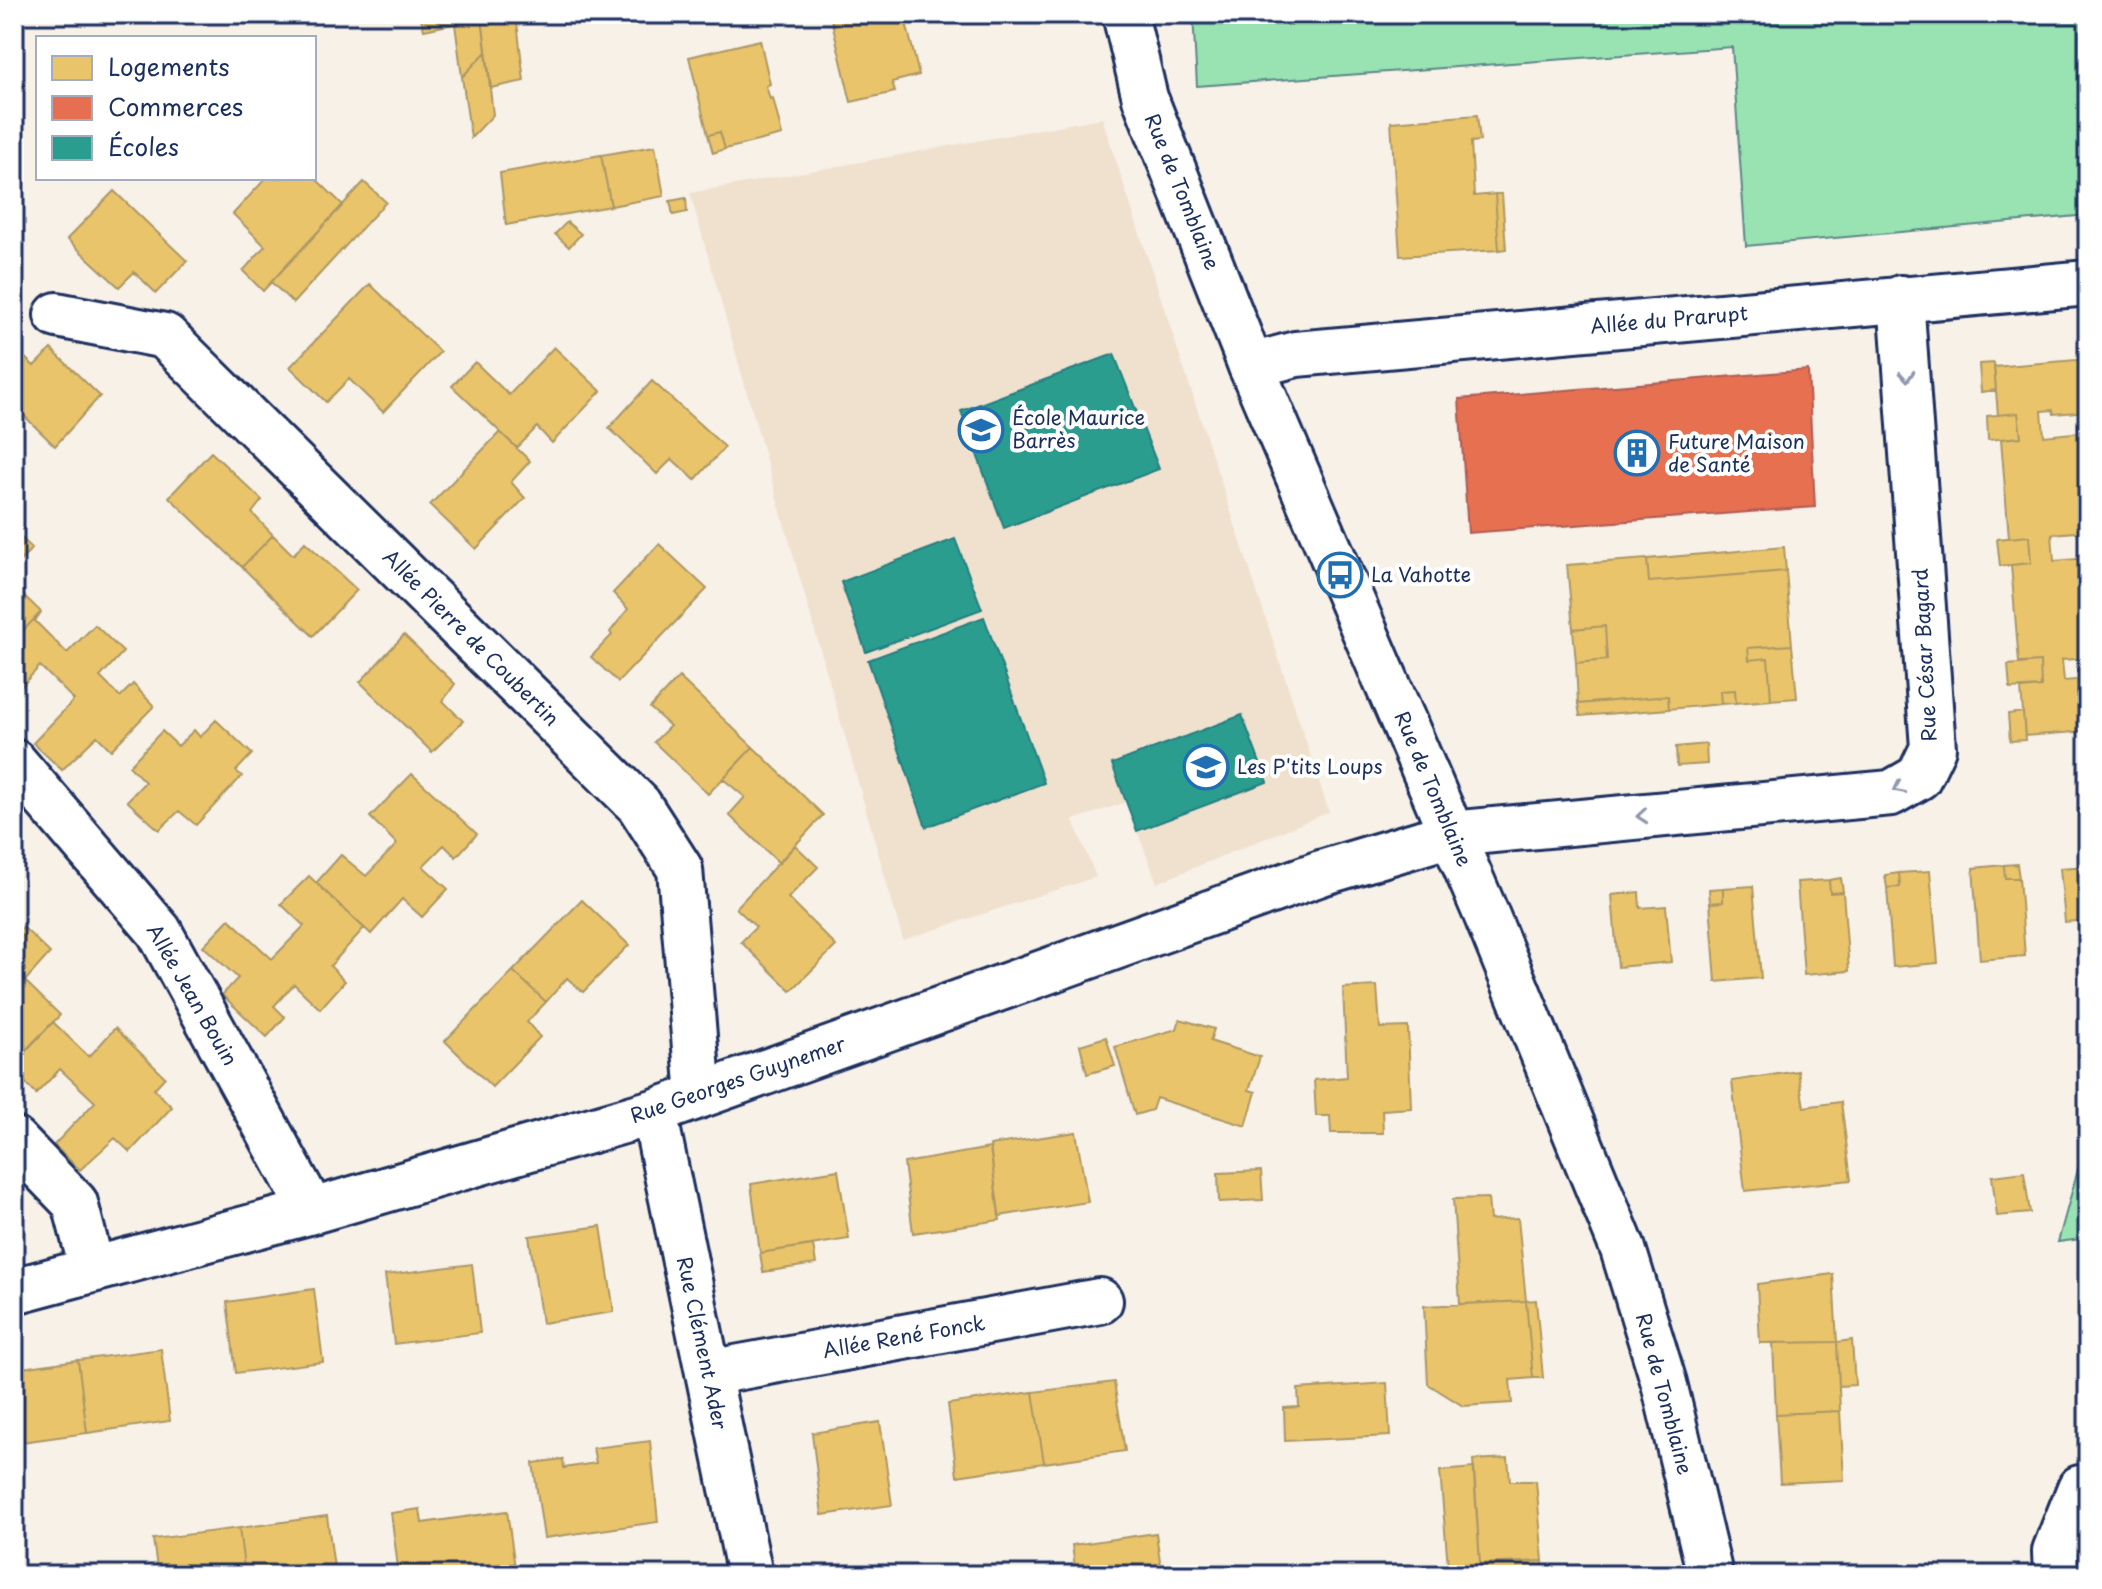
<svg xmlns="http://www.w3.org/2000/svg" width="2102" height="1589" font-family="'Playpen Sans',sans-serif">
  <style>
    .built { fill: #efe1cd }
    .green { fill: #99e2b2; stroke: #5a8888; stroke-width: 2 }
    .homes { fill: #e9c46a; stroke: #ab9766; stroke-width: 2 }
    .shops { fill: #e76f51; stroke: #aa5c55; stroke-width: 2 }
    .schools { fill: #2a9d8f; stroke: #267c80; stroke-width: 2 }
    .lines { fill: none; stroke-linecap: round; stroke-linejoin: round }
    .street-casing { stroke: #1b2f5e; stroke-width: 50 }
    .secondary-casing { stroke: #1b2f5e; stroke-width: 50 }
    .street { stroke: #fff; stroke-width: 44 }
    .secondary { stroke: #fff; stroke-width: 44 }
    .oneway { stroke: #8d97ae }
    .labels { text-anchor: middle; stroke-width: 8; stroke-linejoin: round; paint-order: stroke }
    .street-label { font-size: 20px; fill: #1b2f5e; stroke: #fff }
    .poi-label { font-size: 20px; fill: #1b2f5e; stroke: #fff; text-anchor: start }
  </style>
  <rect width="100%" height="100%" fill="#f8f1e8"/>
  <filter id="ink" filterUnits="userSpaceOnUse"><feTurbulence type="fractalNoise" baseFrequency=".0125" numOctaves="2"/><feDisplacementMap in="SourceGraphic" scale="16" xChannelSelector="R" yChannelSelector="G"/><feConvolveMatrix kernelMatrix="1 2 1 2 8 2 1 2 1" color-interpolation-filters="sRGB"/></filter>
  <g filter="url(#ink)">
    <path class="built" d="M1102 118 1329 812 1157 883 1126 802 1073 820 1096 877 903 940 690 193Z"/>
    <path class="green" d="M1193 14H2088V215L1746 246 1732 47 1197 86Z
      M2088 1133V1238L2058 1242Z"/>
    <path class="homes" d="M420 14H481L482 18 424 30Z
      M500 14H516L524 81 491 88 482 18Z
      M830 14H904L919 75 892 82 895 92 851 102Z
      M482 18 486 52 462 77 455 24Z
      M760 40 770 84 766 86 770 99 773 98 782 135 725 149 720 132 708 135 689 57Z
      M486 52 493 115 471 138 462 77Z
      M1477 115 1480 141 1471 142 1474 196 1495 194 1499 250 1400 256 1391 122Z
      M720 132 725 149 713 153 708 135Z
      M655 146 664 196 611 206 601 155Z
      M601 155 611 206 506 225 500 173Z
      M314 177 343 205 263 291 243 271 265 246 233 214 266 178Z
      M364 182 386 202 293 303 271 282Z
      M114 191 187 261 156 293 134 272 119 287 67 239Z
      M1495 194H1502L1506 249 1499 250Z
      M686 198 687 212 673 215 670 201Z
      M567 222 581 234 569 247 555 234Z
      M370 284 440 352 383 412 349 379 326 402 290 367Z
      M554 347 601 391 552 443 537 427 517 448 452 386 475 362 509 395Z
      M14 348 34 366 51 349 100 396 55 446 14 406Z
      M2088 359V411L2054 414 2053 410 2042 411 2044 436 2082 432 2088 531 2052 534 2054 561 2088 558V658L2062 660 2064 681 2088 679V731L2025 736 2021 689 2041 687 2040 662 2019 663 2011 565 2031 563 2029 536 2009 538 2001 439 2021 437 2018 413 1998 415 1994 367Z
      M1994 363 1996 390 1981 392 1979 364Z
      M652 381 725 447 695 480 672 459 657 474 609 428Z
      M2018 413 2021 437 1988 440 1987 416Z
      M2088 423V498L2082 432H2079L2078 424Z
      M500 432 530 461 511 482 525 498 476 549 430 505Z
      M211 452 262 500 252 513 273 535 242 567 169 497Z
      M14 531 32 548 14 568Z
      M273 535 293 555 305 542 357 590 313 636 242 567Z
      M2029 536 2031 563 2000 566 1997 539Z
      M659 544 707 589 618 682 591 657 612 635 610 632 628 609 613 593Z
      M1784 547 1786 571 1649 582 1647 559Z
      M1647 559 1649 582 1786 571 1792 645 1748 648 1749 660 1768 658 1771 700 1736 703 1735 690 1720 691 1721 704 1669 709 1668 696 1578 704 1576 663 1607 660 1605 626 1573 629 1567 565Z
      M14 586 41 612 14 640Z
      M41 612 35 621 67 653 95 625 123 652 100 677 120 697 133 684 154 706 111 750 97 736 62 770 33 743 74 700 40 666 16 692 14 690V640Z
      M1605 626 1607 660 1576 663 1573 629Z
      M404 635 455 684 443 701 463 721 432 752 360 682Z
      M1792 645 1797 698 1771 700 1768 658 1749 660 1748 648Z
      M2040 662 2041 687 2010 689 2008 665Z
      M679 677 753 747 708 794 654 742 670 726 650 708Z
      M1735 690 1736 703 1721 704 1720 691Z
      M1668 696 1669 709 1580 716 1578 704Z
      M2023 712 2025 740 2010 741 2008 714Z
      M216 720 252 754 236 771 242 776 196 825 179 811 159 830 127 801 145 782 129 766 162 731 178 746 194 730 200 737Z
      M1706 744 1707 764 1677 766 1676 747Z
      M753 747 823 815 779 863 729 815 745 797 723 779Z
      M412 774 477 834 456 857 444 845 423 866 448 889 422 917 402 899 371 934 316 883 341 855 366 876 397 844 370 817Z
      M795 845 818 867 788 898 836 946 791 991 741 942 756 927 736 908Z
      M2086 848H2088V920L2065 922 2060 868 2088 866Z
      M2017 864 2019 878H2005L2004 865Z
      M2004 865 2005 878H2019L2025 956 1980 960 1973 868Z
      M1930 871 1938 963 1893 967 1887 888 1900 887 1899 873Z
      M1899 873 1900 887 1887 888 1885 875Z
      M309 876 364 928 330 966 345 981 320 1009 294 984 274 1006 285 1017 267 1037 222 995 238 978 203 946 229 919 272 959 304 926 281 904Z
      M1841 878 1843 892 1830 893 1829 880Z
      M1829 880 1830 893 1843 892 1849 971 1804 975 1797 882Z
      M1753 886 1761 978 1716 982 1710 903 1723 902V888Z
      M1723 888V902L1710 903 1709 889Z
      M1639 892 1640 908 1666 906 1671 962 1618 967 1612 895Z
      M582 900 629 945 583 992 567 978 546 1002 513 971Z
      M23 927 50 953 25 981 60 1015 17 1060 14 936Z
      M513 971 546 1002 527 1022 540 1037 492 1087 445 1041Z
      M1377 986 1380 1028 1408 1027 1411 1108 1382 1110 1383 1133H1331L1330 1116H1316L1314 1080 1347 1077 1343 988Z
      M1180 1019 1214 1029 1210 1041 1260 1057 1249 1090 1256 1092 1246 1126 1156 1098 1152 1110 1135 1115 1115 1047 1177 1029Z
      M53 1022 89 1057 115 1028 165 1077 154 1089 172 1107 130 1152 115 1138 80 1170 54 1145 95 1102 60 1069 36 1094 14 1071V1062Z
      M1106 1037 1115 1066 1087 1074 1080 1045Z
      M1798 1071 1804 1107 1841 1102 1851 1180 1745 1191 1732 1081Z
      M1076 1132 1088 1202 999 1216 990 1145Z
      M990 1148 1000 1220 913 1233 904 1163Z
      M838 1170 849 1239 760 1253 751 1184Z
      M1261 1171 1263 1200 1219 1202 1218 1173Z
      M2024 1172 2030 1213 1997 1216 1992 1176Z
      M1488 1198 1490 1220 1518 1218 1526 1301 1460 1304 1453 1199Z
      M601 1226 614 1312 542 1323 529 1236Z
      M813 1245 816 1264 763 1272 760 1253Z
      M472 1264 480 1333 394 1344 385 1275Z
      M1833 1274 1837 1342 1760 1343 1757 1284Z
      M314 1289 323 1362 236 1373 227 1302Z
      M1536 1300 1543 1378H1533L1526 1301Z
      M1526 1301 1533 1378 1510 1380 1512 1403 1463 1406 1428 1384 1424 1306Z
      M1852 1340 1855 1385 1839 1386 1837 1342Z
      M1837 1342 1840 1411 1776 1414 1773 1343Z
      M161 1349 170 1421 87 1433 78 1360Z
      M78 1360 87 1433 14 1443V1369Z
      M1114 1382 1125 1451 1044 1463 1033 1392Z
      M1387 1383 1390 1436 1285 1441 1284 1408 1299 1407 1298 1389Z
      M1033 1392 1044 1463 957 1476 948 1404Z
      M1840 1411 1844 1480 1780 1483 1776 1414Z
      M880 1422 892 1505 822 1515 812 1433Z
      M650 1441 658 1522 544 1538 533 1463 563 1459 564 1468 596 1463 593 1448Z
      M1508 1458 1510 1481H1536L1543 1561 1480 1564 1473 1460Z
      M1474 1468 1480 1564 1448 1566 1440 1471Z
      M420 1509 422 1523 507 1511 516 1575H399L391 1513Z
      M327 1516 335 1575H245L239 1528Z
      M239 1528 245 1575H158L153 1539Z
      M1156 1533 1162 1575H1076L1072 1545Z
      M1543 1561 1544 1575H1481L1480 1564Z"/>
    <path class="shops" d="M1808 370 1815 507 1468 533 1459 399Z"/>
    <path class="schools" d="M1114 354 1159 469 1004 528 961 411Z
      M955 539 982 609 866 652 841 582Z
      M984 617 1044 783 926 827 868 660Z
      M1242 715 1267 782 1137 831 1112 764Z"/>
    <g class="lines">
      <g class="street-casing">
        <path id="street" d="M57 315 165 336 639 805 680 869 699 1096
          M1251 366 1296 354 2088 283
          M14 762 159 931 312 1211
          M654 1112 750 1575
          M14 1140 75 1203 92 1269
          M14 1291 312 1211 654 1112 1321 873 1451 834 1891 793 1919 777 1933 748 1901 298
          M708 1373 1100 1301
          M2056 1575 2055 1551 2080 1488"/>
      </g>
      <g class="secondary-casing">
        <path id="secondary" d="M1125 14 1145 98 1251 366 1486 914 1623 1249 1664 1383 1710 1575"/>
      </g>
      <use href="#street" class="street"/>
      <use href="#secondary" class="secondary"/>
    </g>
    <defs><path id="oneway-chevron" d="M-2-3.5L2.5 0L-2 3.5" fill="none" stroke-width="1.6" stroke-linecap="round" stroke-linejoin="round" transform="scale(2)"/></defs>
    <g class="oneway">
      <use href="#oneway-chevron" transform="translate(1907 376) rotate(86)"/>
      <use href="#oneway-chevron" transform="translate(1899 788) rotate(154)"/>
      <use href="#oneway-chevron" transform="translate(1642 816) rotate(175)"/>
    </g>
  </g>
  <defs>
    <g id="school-ring" transform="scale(2.3)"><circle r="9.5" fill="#fff" stroke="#1f6fb2" stroke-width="1.5"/><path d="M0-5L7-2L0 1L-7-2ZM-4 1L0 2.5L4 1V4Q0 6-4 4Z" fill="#1f6fb2"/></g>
    <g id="building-ring" transform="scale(2.3)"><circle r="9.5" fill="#fff" stroke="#1f6fb2" stroke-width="1.5"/><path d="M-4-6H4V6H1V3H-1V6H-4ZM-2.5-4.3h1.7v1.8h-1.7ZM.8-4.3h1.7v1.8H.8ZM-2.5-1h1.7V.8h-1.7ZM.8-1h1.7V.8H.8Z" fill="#1f6fb2"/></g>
    <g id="bus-ring" transform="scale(2.3)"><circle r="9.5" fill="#fff" stroke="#1f6fb2" stroke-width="1.5"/><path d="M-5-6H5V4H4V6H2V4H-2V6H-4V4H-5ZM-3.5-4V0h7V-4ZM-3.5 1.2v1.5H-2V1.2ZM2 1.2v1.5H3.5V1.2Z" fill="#1f6fb2"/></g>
  </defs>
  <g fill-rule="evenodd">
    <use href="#school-ring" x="981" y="430"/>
    <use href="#building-ring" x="1637" y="453"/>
    <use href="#bus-ring" x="1340" y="575"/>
    <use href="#school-ring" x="1206" y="767"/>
  </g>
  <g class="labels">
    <g class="street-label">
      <text transform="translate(1182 192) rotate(68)" y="7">Rue de Tomblaine</text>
      <text transform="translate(1669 320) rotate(-5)" y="7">Allée du Prarupt</text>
      <text transform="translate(471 638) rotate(45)" y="7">Allée Pierre de Coubertin</text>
      <text transform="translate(1925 655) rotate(-93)" y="7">Rue César Bagard</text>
      <text transform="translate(1433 789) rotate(67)" y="7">Rue de Tomblaine</text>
      <text transform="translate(192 995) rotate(60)" y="7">Allée Jean Bouin</text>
      <text transform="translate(738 1080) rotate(-19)" y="7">Rue Georges Guynemer</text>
      <text transform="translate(904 1337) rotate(-10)" y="7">Allée René Fonck</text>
      <text transform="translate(702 1343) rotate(78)" y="7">Rue Clément Ader</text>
      <text transform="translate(1664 1394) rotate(75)" y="7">Rue de Tomblaine</text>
    </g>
    <g class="poi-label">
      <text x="1012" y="425">École Maurice<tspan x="1012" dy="23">Barrès</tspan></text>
      <text x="1668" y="449">Future Maison<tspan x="1668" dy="23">de Santé</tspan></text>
      <text x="1371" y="582">La Vahotte</text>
      <text x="1237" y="774">Les P'tits Loups</text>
    </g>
  </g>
  <rect width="2102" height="1589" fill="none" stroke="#fff" stroke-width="48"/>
  <rect x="24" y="24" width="2054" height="1541" fill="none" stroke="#1b2f5e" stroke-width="3" filter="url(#ink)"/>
  <rect x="36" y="36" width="280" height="144" fill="#ffffff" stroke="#a4acbf" stroke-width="2"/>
  <rect x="52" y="56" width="40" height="24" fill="#e9c46a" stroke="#a4acbf" stroke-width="2"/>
  <text x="108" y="76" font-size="24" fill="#1b2f5e">Logements</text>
  <rect x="52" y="96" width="40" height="24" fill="#e76f51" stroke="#a4acbf" stroke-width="2"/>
  <text x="108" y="116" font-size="24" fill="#1b2f5e">Commerces</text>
  <rect x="52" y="136" width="40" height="24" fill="#2a9d8f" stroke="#a4acbf" stroke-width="2"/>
  <text x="108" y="156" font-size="24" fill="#1b2f5e">Écoles</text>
</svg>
